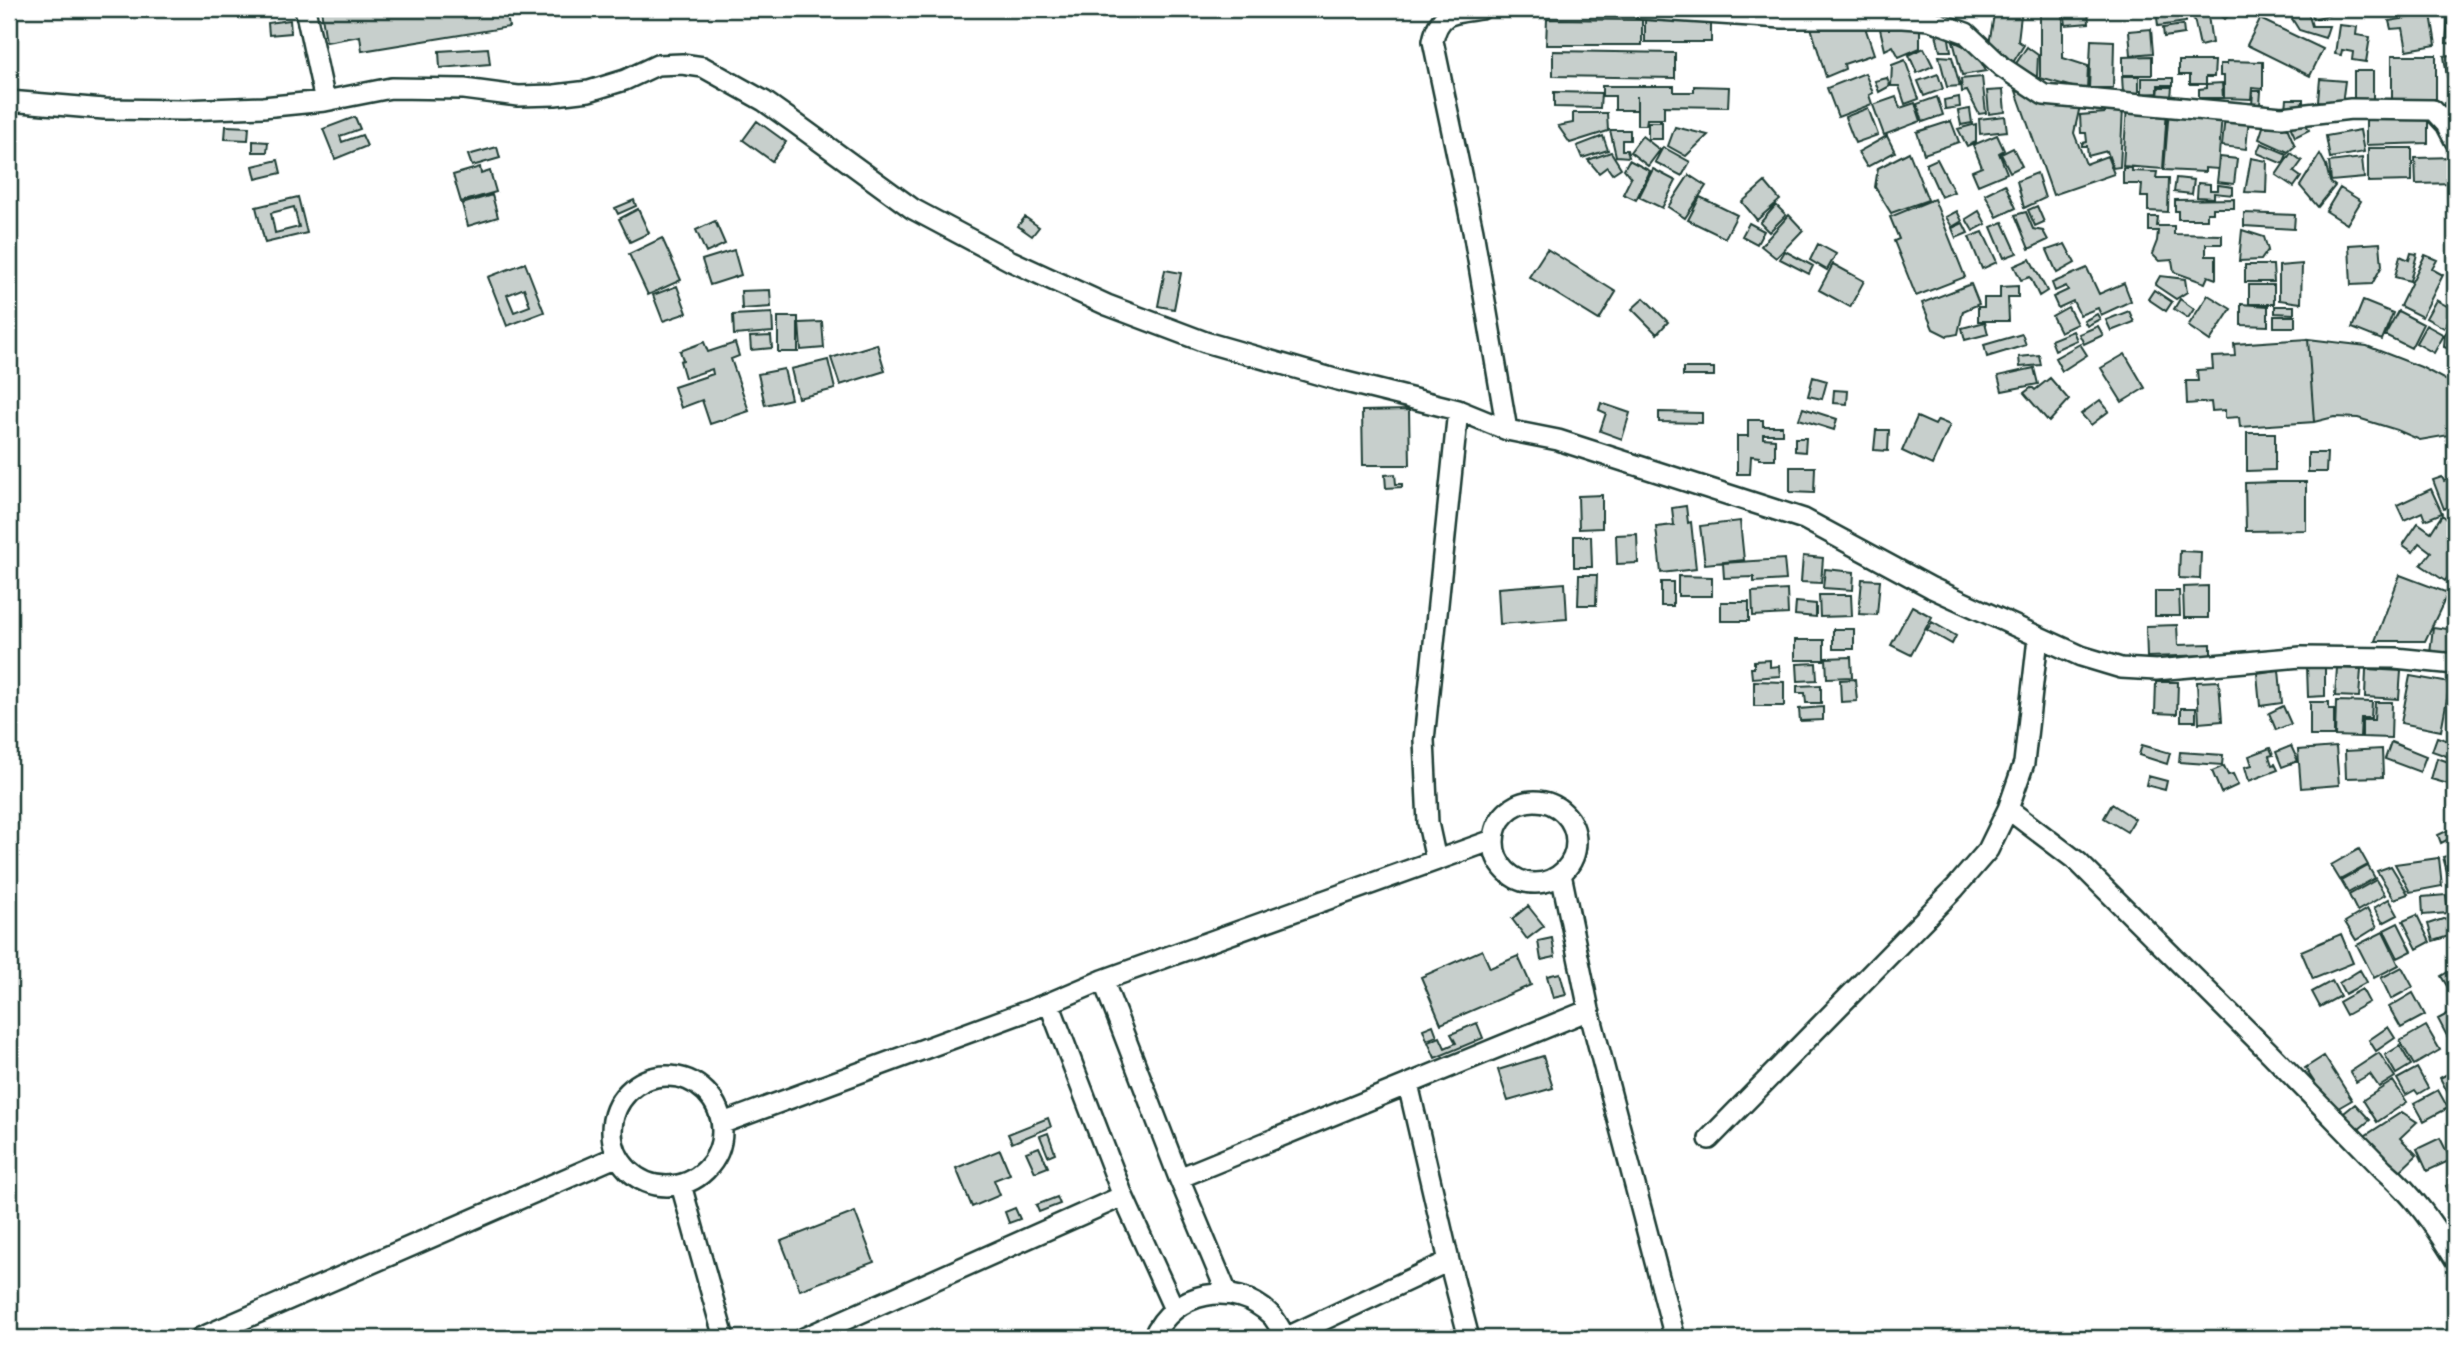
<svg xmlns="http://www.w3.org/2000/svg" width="2464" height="1347" font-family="'Architects Daughter',sans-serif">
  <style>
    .building { fill: #c7cfcc; stroke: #1f3d34; stroke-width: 2; fill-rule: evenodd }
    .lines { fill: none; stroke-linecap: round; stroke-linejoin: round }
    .minor-casing { stroke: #1f3d34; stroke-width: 24 }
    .minor { stroke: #fff; stroke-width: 19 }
  </style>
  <rect width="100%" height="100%" fill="#fff"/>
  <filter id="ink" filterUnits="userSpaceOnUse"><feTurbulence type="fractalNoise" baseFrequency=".0143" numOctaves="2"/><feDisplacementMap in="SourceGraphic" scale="14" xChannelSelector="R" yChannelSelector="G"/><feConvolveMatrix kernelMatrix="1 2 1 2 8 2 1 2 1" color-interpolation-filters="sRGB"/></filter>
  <g filter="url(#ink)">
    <path class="building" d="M321 9H367V12L385 9H506L509 27 362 51 360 36 326 42Z
      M1995 9H2041L2040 12 2021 15 2018 41 2024 45 2012 64 1989 44Z
      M2064 9H2088L2089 23 2066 25Z
      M2156 9H2185L2186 22 2158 26Z
      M2192 9H2207L2212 43 2200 46Z
      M2219 9H2235L2225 19 2216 11Z
      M2286 9H2307L2312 26H2329L2325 38 2299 30Z
      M2311 9H2327L2329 15 2313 19Z
      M2040 14H2063V58L2088 66 2087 91 2040 78Z
      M2431 14 2436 45 2407 50 2403 28 2391 29 2389 21Z
      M1645 16H1711V42H1645Z
      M2448 16H2455V44L2446 43Z
      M1547 19 1642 20V45H1546Z
      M2260 19 2323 49 2310 76 2247 45Z
      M290 20 291 33 269 35 268 23Z
      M1810 24H1864L1874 54 1844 64 1845 69 1826 77Z
      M1920 25V48L1899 57 1893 46 1885 50 1880 29Z
      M1934 25 1947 27 1951 51H1940Z
      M2183 25 2184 34 2164 37 2163 28Z
      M2339 25 2357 27 2356 35 2370 37 2366 62 2352 60 2353 52 2342 50 2341 55 2335 54Z
      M2151 29 2153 53 2131 55 2129 31Z
      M2091 40 2114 41 2113 88H2089Z
      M1953 41 1975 51 1986 71 1962 75Z
      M2027 47 2038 55 2037 77 2015 65Z
      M488 48 490 64 440 68 439 51Z
      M1924 48 1933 66 1917 73 1909 55Z
      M1553 51 1675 53V78L1553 76Z
      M2455 54V76L2447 77 2444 56Z
      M2392 55H2436V99H2392Z
      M1939 56 1952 57 1960 86 1947 87Z
      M2152 56V75H2123V57Z
      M1905 60 1919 99 1905 104 1899 86H1891L1892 65Z
      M2179 61H2215L2214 77H2206V84H2190V75H2179Z
      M2227 61 2263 62V89L2252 88 2251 99 2224 98V76H2220V64H2227Z
      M2354 71H2373V101H2354Z
      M1865 73 1873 93 1869 95 1872 104 1838 117 1827 88Z
      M1938 74 1943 89 1924 96 1918 81Z
      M2122 76H2139V93H2123Z
      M1982 77 1986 113 1979 114 1967 91 1962 92 1961 79Z
      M1887 78 1890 86 1879 92 1875 81Z
      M2142 78H2173V85H2158V93L2142 94Z
      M2320 79 2345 81 2342 104 2318 101Z
      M2222 83 2223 98H2199V89L2207 88V84Z
      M1602 86H1674V92H1694V86L1729 87 1728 107 1664 106V119H1647L1646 125H1637V96V110H1615V96H1602Z
      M2159 87H2172L2171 97 2158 96Z
      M2003 90 2005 112 1989 114 1987 91Z
      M2016 91 2080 106 2074 133 2086 164 2107 156 2114 174 2053 195Z
      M2253 91H2261L2260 105H2252Z
      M1554 92 1601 93 1600 108 1554 107Z
      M1896 97 1900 108 1915 103 1921 121 1884 135 1873 105Z
      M1937 97 1943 115 1923 122 1917 104Z
      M1959 97 1960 107 1945 109 1944 100Z
      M2287 99H2303V110L2286 109Z
      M2455 99V119L2451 120 2445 103Z
      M2127 106 2167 109 2163 169 2123 166Z
      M2105 107 2123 109 2120 167 2113 168 2107 151 2088 156 2087 146H2082V143L2087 142 2086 133H2081L2080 115 2105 113Z
      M1868 108 1878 135 1855 143 1845 117Z
      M1970 109 1972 123 1961 125 1958 111Z
      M2169 109 2222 113 2218 169 2205 168V172L2164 170Z
      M1573 113H1607L1608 131 1570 143 1558 126 1573 123Z
      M2428 114V143L2366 145V115Z
      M2005 116 2007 131 1980 134 1979 119Z
      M2225 116 2249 118 2246 149 2222 146Z
      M355 117 360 129 340 136 342 142 362 135 367 146 335 159 323 129Z
      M2304 120 2309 130 2295 137 2290 126Z
      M757 121 786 142 772 161 743 140Z
      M1951 121 1959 142 1924 154 1917 132Z
      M1648 122H1662V139H1648Z
      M1976 124V142L1967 146 1958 129Z
      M2286 125 2295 146 2288 152 2259 139 2263 127Z
      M226 126 249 127 248 140 225 139Z
      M1675 127 1708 135 1686 156 1668 146Z
      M1610 130H1630V140H1622V150H1627L1629 157 1616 156Z
      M2360 130 2364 152 2330 158 2326 136Z
      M1997 135 2004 150 1999 153 2007 173 1978 185 1972 171 1982 167 1973 145Z
      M1603 136 1608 150 1582 158 1577 146Z
      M1642 136 1660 150 1648 166 1630 152Z
      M1887 136 1895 152 1867 167 1858 152Z
      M253 141 268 142 267 152H253Z
      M2261 143 2287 154 2283 164 2257 153Z
      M497 147 500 158 472 166 468 155Z
      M1663 147 1690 162 1682 176 1655 162Z
      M2013 148 2022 166 2010 172 2001 154Z
      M2368 148H2412V181L2368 182Z
      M1611 152 1621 168 1612 174 1607 167 1599 173 1588 160Z
      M1909 152 1928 200 1891 213 1875 187 1878 168Z
      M2291 153 2302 161 2294 172 2301 177 2294 187 2276 175Z
      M2320 154 2326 165 2330 182 2335 186 2318 207 2300 186Z
      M2220 157 2237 159 2234 184 2217 182Z
      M2455 157V183L2416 184 2415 158Z
      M2251 158 2267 161 2266 193 2245 192Z
      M2362 158 2364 178 2331 181 2329 162Z
      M1937 159 1954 192 1941 197 1926 164Z
      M278 160 281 173 256 179 253 166Z
      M1629 160 1650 171 1636 200 1623 194 1631 178 1624 169Z
      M480 167 481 174 490 171 496 192 461 202 453 175Z
      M2123 168H2132V171L2157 172 2156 178H2169L2168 212 2148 211V197H2141L2142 184H2123Z
      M1653 169 1676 181 1662 208 1639 197Z
      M2037 173 2045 198 2024 208 2017 181Z
      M1689 175 1706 186 1685 218 1668 207Z
      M2176 178 2194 180 2192 194 2174 192Z
      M1765 182 1780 200 1757 220 1742 202Z
      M2198 183 2210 184V190H2218V185L2233 187V195L2214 193V198L2197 197Z
      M2005 184 2016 208 1997 217 1985 194Z
      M2340 188 2361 201 2347 224 2326 211Z
      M492 195 498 217 468 226 462 204Z
      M298 197 307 233 265 243 256 207ZM294 207 299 227 275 233 271 213Z
      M1700 197 1737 215 1725 238 1688 220Z
      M1934 199 1965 277 1916 296 1894 241 1899 239 1890 217Z
      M2234 199V208H2213V213H2207V219H2178V211H2175V200Z
      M634 200 636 206 618 214 615 208Z
      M1776 205 1786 215 1769 232 1760 223Z
      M2037 206 2044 222 2035 226 2028 210Z
      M638 209 649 233 630 242 619 219Z
      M1957 211 1962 221 1952 227 1946 217Z
      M1979 211 1986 224 1973 231 1966 219Z
      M2026 212 2033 229 2043 231 2048 240 2029 249 2015 215Z
      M2244 213 2295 215 2294 229 2244 226Z
      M1789 215 1803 230 1776 258 1761 246Z
      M1025 217 1039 227 1032 236 1018 226Z
      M2149 217H2158L2157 226H2174V234L2222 235V244H2206V256H2216V279L2208 276 2205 283 2174 272 2172 260 2159 261 2152 254 2157 241 2158 231H2149Z
      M715 221 725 244 706 253 696 230Z
      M2003 222 2017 253 2004 258 1991 227Z
      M1749 223 1764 231 1757 244 1742 236Z
      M1963 223 1968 233 1956 238 1952 228Z
      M2242 230 2264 237 2268 250 2261 260 2239 261Z
      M1983 232 1997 262 1982 269 1969 237Z
      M662 238 681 280 648 295 629 254Z
      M2380 243 2382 266 2372 284 2351 285 2349 245Z
      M1818 244 1836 254 1827 270 1810 260Z
      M2065 244 2075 263 2057 273 2047 250Z
      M1547 249 1616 292 1599 320 1529 277Z
      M734 250 741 275 710 285 702 260Z
      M1785 251 1813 266 1809 274 1780 259Z
      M2411 253 2417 254 2410 281 2395 277 2400 256 2409 260Z
      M2425 255 2437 260 2432 269 2443 275 2422 317 2400 306Z
      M2030 259 2047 291 2039 296 2030 277 2021 280 2014 266Z
      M525 263 544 312 507 326 488 277ZM524 288 530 306 514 312 507 295Z
      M1833 264 1864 281 1850 307 1819 290Z
      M2302 264 2301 303 2279 300V266Z
      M2245 265H2273L2274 282H2245Z
      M2087 268 2099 294 2124 283 2131 301 2101 315 2098 308 2080 315 2073 301 2058 308 2053 297 2068 290 2066 286 2055 291 2052 283Z
      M1165 270 1181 273 1174 309 1158 306Z
      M2160 276 2185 279 2187 292 2176 299 2155 285Z
      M1971 284 1979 304 1963 311 1958 334 1947 336 1933 329 1922 303Z
      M2249 285H2274V304H2249Z
      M677 286 687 313 663 321 653 295Z
      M2018 286V297H2008L2009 321H1978V307H1984V298H2000V287Z
      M770 290 771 307 742 309 741 291Z
      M2154 290 2172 302 2166 311 2148 299Z
      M2208 295 2231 309 2210 341 2188 326Z
      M1644 298 1668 322 1657 334 1632 309Z
      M2180 299 2194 309 2188 318 2174 309Z
      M2436 300 2454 310 2444 328 2426 318Z
      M2363 301 2393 313 2382 340 2352 328Z
      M2241 304 2268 306V326L2241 325Z
      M2275 306H2294V314L2275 313Z
      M2068 307 2077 324 2060 332 2052 316Z
      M2129 311 2134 322 2111 331 2106 320Z
      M2398 311 2423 324 2411 348 2385 335Z
      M772 313 773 332 734 335 733 315Z
      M2097 314 2100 319 2087 326 2084 321Z
      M2274 316H2295V327H2274Z
      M778 317H798V352H778Z
      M822 322 824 348 801 350 799 323Z
      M1985 322 1988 334 1965 340 1962 328Z
      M2453 323 2455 325V351L2444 347 2445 334Z
      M2426 325 2444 335 2434 353 2416 343Z
      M2098 326 2103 335 2084 344 2079 334Z
      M2073 331 2077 340 2055 350 2051 340Z
      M2022 334 2026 345 1987 357 1984 345Z
      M771 336 772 348 751 350 750 337Z
      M2308 339 2314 422 2240 427 2239 417 2225 418V410L2212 411 2211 402 2187 404 2186 381H2198L2197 370 2213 369 2212 357 2235 356 2234 344Z
      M2308 339 2367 346 2421 367 2455 385V434L2420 440 2397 430 2358 418 2334 417 2314 422Z
      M704 342 708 352 735 343 739 356 731 359 749 411 710 424 702 400 681 408 674 387 713 374 712 369 685 378 680 361 683 360 680 351Z
      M877 344 885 371 840 385 831 358Z
      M2080 344 2087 355 2062 371 2055 358Z
      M2125 354 2145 388 2122 402 2101 368Z
      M2039 355 2041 365 2020 367 2019 357Z
      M828 360 835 389 798 398 791 369Z
      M1683 368H1714V376H1683Z
      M2034 368 2038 384 2002 391 1998 376Z
      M784 369 791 399 765 405 758 374Z
      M1813 377 1827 381 1822 399 1808 396Z
      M2050 378 2069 400 2049 422 2024 393 2032 387 2035 390Z
      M1834 390 1848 391 1847 404 1833 403Z
      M2100 400 2109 411 2091 425 2081 414Z
      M1601 403 1630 413 1622 439 1600 431 1606 413 1599 410Z
      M1803 408 1837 419 1834 430 1799 419Z
      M1409 410 1410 465H1363L1362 411Z
      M1659 412 1702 413V423L1659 422Z
      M1917 417 1935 425 1938 420 1950 425 1932 465 1902 451Z
      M1748 420H1763V426H1782V434H1763V438L1775 439V459H1759V457L1751 456 1750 474H1737V436H1748Z
      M1876 430H1889L1888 451 1874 450Z
      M2247 433H2275V470L2247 471Z
      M1795 438H1806L1805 452 1795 451Z
      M2308 453H2327L2326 472H2308Z
      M1790 467H1815L1814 493 1790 492Z
      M1395 474 1396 484H1402V487L1386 488 1385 475Z
      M2442 477 2444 481 2454 477 2455 480V504L2444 509 2433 480Z
      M2276 482H2306V530L2246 531 2245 483Z
      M2431 489 2442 513 2425 520 2422 512 2404 520 2397 505Z
      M1602 495V528L1579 529 1578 496Z
      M1686 506 1688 523 1691 522 1696 569 1661 573 1656 527 1674 525 1672 508Z
      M2442 515 2455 525V567L2445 581 2421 565 2431 552 2419 543 2413 552 2403 545 2418 523 2431 532Z
      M1740 521 1744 560 1705 564 1700 526Z
      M1637 534 1638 563 1617 564 1616 535Z
      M1574 536H1591L1592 567H1574Z
      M2180 551 2201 552 2200 579 2179 578Z
      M1803 556 1823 558 1821 583 1801 582Z
      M1784 559 1786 580 1754 582V577L1724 578 1723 563Z
      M1825 569 1854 572 1853 590 1823 588Z
      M1579 575H1597L1596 605H1578Z
      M2400 575 2448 593 2425 641H2375Z
      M1678 576 1712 577V596H1678Z
      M1862 579 1880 580 1877 615 1859 614Z
      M1661 582H1673V606H1661Z
      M1565 583 1567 619 1500 624 1498 588Z
      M2208 586V618H2184L2183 587Z
      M1787 590 1788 614 1753 616 1752 592Z
      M2155 591H2179L2180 616H2155Z
      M1819 595H1851L1852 616 1820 617Z
      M1721 602H1749V621H1721Z
      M1796 602 1816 604V617L1795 615Z
      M1912 606 1932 617 1911 655 1891 645Z
      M1932 622 1956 636 1952 644 1927 630Z
      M2177 625 2178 645 2211 644V655L2147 657 2146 626Z
      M2433 627 2455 630 2454 657 2430 654Z
      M1833 629H1854V649H1833Z
      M1795 640H1824V660H1795Z
      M1851 657 1852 677 1827 678 1826 658Z
      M1770 660V667L1779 666 1780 676 1752 678 1751 668H1754V661Z
      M1816 663 1817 680 1798 681 1797 664Z
      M2307 666H2325V696L2308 697Z
      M2337 668 2361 669 2359 697 2335 696Z
      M2366 669 2401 671 2399 699 2365 697Z
      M2279 670 2282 703 2260 706 2257 673Z
      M2410 676 2450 683 2441 731 2401 723Z
      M1855 679 1857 701 1841 702 1840 680Z
      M1754 681 1784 682V706H1754Z
      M2219 681 2222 721 2199 723 2197 682Z
      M2156 682H2178L2177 714 2155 713Z
      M1821 685V703H1806L1805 693H1797V686Z
      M2336 701 2372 702 2371 718H2361L2360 737 2335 736Z
      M2310 702H2329V709H2334V736H2310Z
      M2375 702H2392L2391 738 2362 737V720H2374Z
      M2283 706 2291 724 2276 730 2269 713Z
      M1823 707V720L1800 721 1799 709Z
      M2181 708H2196V721H2181Z
      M2455 714V737L2448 734Z
      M2437 737 2455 743V759L2432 751Z
      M2391 742 2426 756 2420 772 2385 759Z
      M2142 745 2170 753 2167 764 2139 755Z
      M2291 746 2298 761 2282 767 2276 752Z
      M2336 747 2339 785 2301 788 2298 750Z
      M2270 748 2273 755 2269 756 2272 765 2275 764 2278 770 2249 781 2245 767 2252 765 2249 756Z
      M2382 749 2383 777 2346 778 2345 751Z
      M2180 752 2223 755 2222 765 2179 762Z
      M2437 758 2455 764V786L2431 779Z
      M2224 766 2228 775 2233 774 2238 785 2221 793 2212 771Z
      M2148 776 2167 781 2165 790 2146 785Z
      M2112 804 2135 819 2127 832 2104 818Z
      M2455 827V836L2441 843 2438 835Z
      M2359 849 2368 865 2340 880 2331 865Z
      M2455 854V877L2449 879 2443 857Z
      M2439 858 2442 886 2410 892 2395 864Z
      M2368 866 2375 878 2348 893 2341 881Z
      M2391 866 2408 894 2394 899 2377 871Z
      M2376 880 2385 895 2357 911 2349 895Z
      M2446 895 2448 913 2423 915 2422 897Z
      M2389 899 2398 915 2383 923 2374 908Z
      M1528 906 1544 926 1527 939 1512 919Z
      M2367 909 2377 927 2356 940 2345 922Z
      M2417 915 2430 942 2417 949 2403 921Z
      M2446 918 2452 935 2433 941 2428 924Z
      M2398 923 2412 951 2398 958 2384 930Z
      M2383 932 2399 965 2374 978 2357 945Z
      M2341 934 2353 963 2313 979 2301 951Z
      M1552 938 1555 957 1541 960 1538 941Z
      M1482 950 1490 968 1518 956 1531 985 1441 1024 1421 977Z
      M2402 967 2413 987 2391 999 2381 978Z
      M2455 968V994L2453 996 2441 976Z
      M2360 970 2367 982 2345 994 2339 983Z
      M1560 973 1566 995 1553 998 1547 976Z
      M2332 981 2340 996 2320 1007 2312 992Z
      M2362 989 2369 1002 2346 1015 2339 1002Z
      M2413 993 2425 1015 2401 1028 2389 1007Z
      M2455 1010V1032L2447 1036 2438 1019Z
      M1477 1023 1483 1038 1435 1058 1428 1042 1440 1037 1445 1048 1456 1043 1451 1034Z
      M1433 1025 1437 1036 1427 1040 1423 1029Z
      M2426 1026 2440 1050 2414 1065 2400 1041Z
      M2388 1027 2395 1038 2376 1051 2369 1040Z
      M2400 1046 2411 1065 2396 1074 2385 1055Z
      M2379 1053 2395 1077 2379 1087 2370 1074 2356 1082 2350 1072Z
      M1543 1056 1553 1088 1508 1101 1498 1070Z
      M2324 1056 2352 1100 2333 1111 2305 1068Z
      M2417 1068 2428 1088 2418 1094 2415 1090 2406 1095 2397 1079Z
      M2455 1070V1094L2450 1097 2440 1078Z
      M2393 1081 2407 1102 2377 1122 2363 1100Z
      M2438 1090 2448 1108 2424 1121 2414 1103Z
      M2355 1104 2370 1120 2353 1134 2339 1117Z
      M2402 1112 2417 1122 2400 1138 2417 1155 2397 1174 2360 1139Z
      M1048 1118 1051 1127 1012 1143 1008 1134Z
      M1048 1133 1055 1153 1048 1156 1040 1136Z
      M2440 1138 2451 1160 2427 1171 2417 1149Z
      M1039 1147 1048 1167 1035 1172 1026 1152Z
      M1000 1150 1010 1174 994 1180 1000 1195 972 1207 956 1168Z
      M2455 1181V1194L2451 1196 2446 1186Z
      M1057 1197 1060 1204 1039 1212 1036 1205Z
      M1015 1208 1020 1219 1009 1223 1005 1212Z
      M855 1212 874 1262 800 1290 781 1241Z
      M2455 1215V1237L2444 1221Z"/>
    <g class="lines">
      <g class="minor-casing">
        <path id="minor" d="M305 9 325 101
          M1481 9C1454 13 1439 11 1433 41L1473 231 1507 430
          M1642 9 1782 18H1902L1930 20 1966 33 2002 67 2044 95 2282 117 2351 109 2433 110 2446 124 2455 141
          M9 101 104 109 183 110 263 107 325 101 391 88 464 89 518 96 555 95 589 91 625 80 657 65 682 64 703 67 764 101 795 123 913 209 1011 261 1107 305 1205 342 1338 380 1458 410 1507 430 1558 440 1804 519 1932 588 2081 656 2121 668 2156 670 2301 657 2395 658 2455 664
          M1494 842a41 41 0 1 1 82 0a41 41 0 1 1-82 0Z
          M2008 809 2078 862 2271 1054 2383 1169C2414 1195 2434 1225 2455 1259
          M1436 860 1428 823 1424 740 1458 410
          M1561 874 1589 1010 1675 1338
          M1103 980 1179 1178 1227 1293
          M1049 1003 1123 1196 1174 1309
          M612 1131a55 55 0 1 1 110 0a55 55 0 1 1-110 0Z
          M1408 1084 1449 1261 1469 1338
          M723 1123 1049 1003 1103 980 1493 840
          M1709 1139 1955 888 1988 850 2008 809 2024 763 2038 638
          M1179 1178 1589 1010
          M681 1185 724 1338
          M200 1338 618 1156
          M804 1338 1123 1196
          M1153 1338C1173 1291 1234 1279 1271 1315 1277 1321 1281 1331 1286 1338
          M1285 1338 1449 1261"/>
      </g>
      <use href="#minor" class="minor"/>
    </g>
  </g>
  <rect width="2464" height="1347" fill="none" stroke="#fff" stroke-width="35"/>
  <rect x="18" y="18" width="2429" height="1312" fill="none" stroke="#1f3d34" stroke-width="2.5" filter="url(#ink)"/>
</svg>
